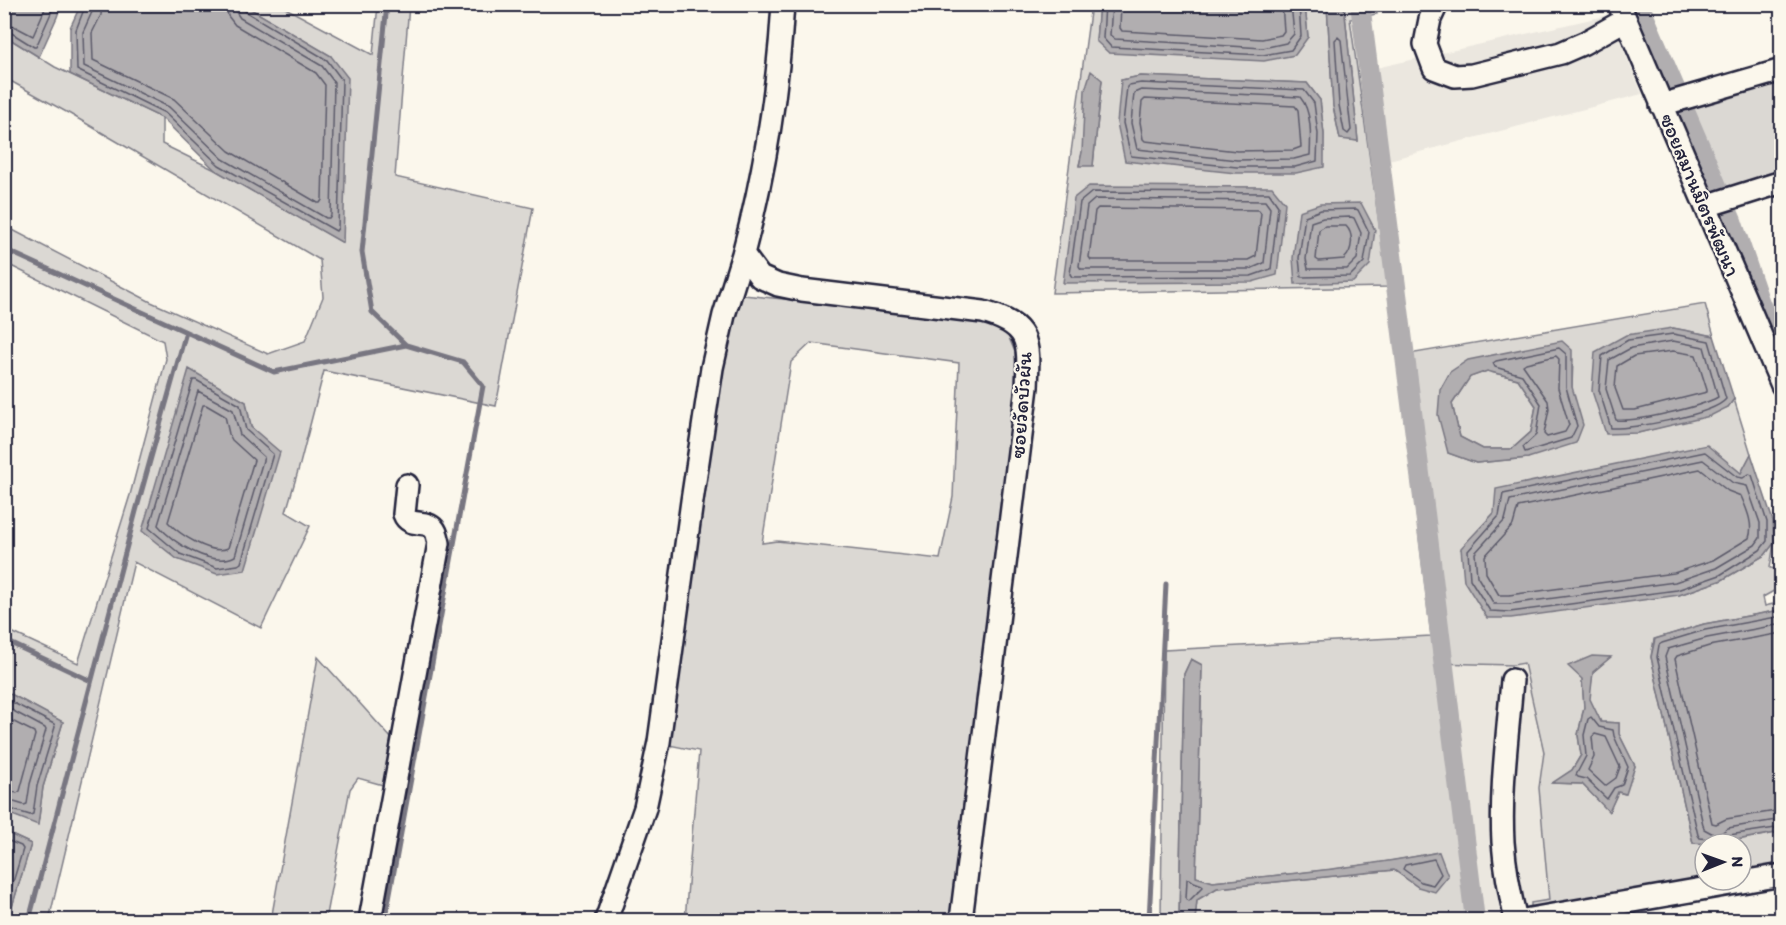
<svg xmlns="http://www.w3.org/2000/svg" width="1786" height="925" font-family="Itim,'Playpen Sans Thai',sans-serif">
  <style>
    .built { fill: #ebe7df }
    .green { fill: #dbd8d3; stroke: #7e7d87; stroke-width: 1.5; fill-rule: evenodd }
    .water { fill: #b1aeb0; stroke: #787681; stroke-width: 1.5; fill-rule: evenodd }
    .lines { fill: none; stroke-linecap: round; stroke-linejoin: round }
    .shore { stroke: #5b5a6a; stroke-width: 1.5 }
    .stream { stroke: #787681; stroke-width: 5 }
    .canal { stroke: #b1aeb0; stroke-width: 20 }
    .minor-casing { stroke: #22223b; stroke-width: 26 }
    .minor { stroke: #fbf7ec; stroke-width: 21 }
    .labels { text-anchor: middle; stroke-width: 4.5; stroke-linejoin: round; paint-order: stroke }
    .street-label { font-size: 21px; fill: #22223b; stroke: #fbf7ec }
  </style>
  <rect width="100%" height="100%" fill="#fbf7ec"/>
  <filter id="ink" filterUnits="userSpaceOnUse"><feTurbulence type="fractalNoise" baseFrequency=".0167" numOctaves="2"/><feDisplacementMap in="SourceGraphic" scale="12" xChannelSelector="R" yChannelSelector="G"/><feConvolveMatrix kernelMatrix="1 2 1 2 8 2 1 2 1" color-interpolation-filters="sRGB"/></filter>
  <g filter="url(#ink)">
    <path class="built" d="M1609 15 1642 94 1389 160 1376 68Z
      M1524 662 1544 752 1539 788 1549 900 1531 912 1481 920 1449 664 1513 665Z"/>
    <path class="green" d="M244 5H280L373 55 378 5H409L395 177 533 208 496 406 324 371 300 464 286 512 310 526 261 628 134 562 49 920H8L31 844 5 832V812L38 824 43 787 63 722 5 691V629L78 663 130 495 166 359 163 341 5 263V226L151 302 268 354 305 341 323 297 320 260 70 114 5 78V36L55 67 162 118V144L215 170 343 243 331 56ZM189 370 246 402 251 427Z
      M1091 5H1099L1096 41 1308 37 1305 5H1327L1333 106 1340 138 1358 141 1344 5H1375L1377 14 1350 19 1388 287 1052 293ZM1140 76 1307 83 1320 100 1324 134 1323 167 1122 80ZM1102 80 1093 165H1079Z
      M1781 79V174L1710 196 1676 114 1682 106Z
      M743 295 966 317 1004 326 1015 352 1018 388 954 920H787L739 918 735 920H685L699 751 669 745 715 418 728 342ZM811 343 959 363 953 497 940 559 777 541 762 543 791 362Z
      M1705 304 1714 336 1673 328 1638 433 1673 424 1728 407 1734 399 1751 454 1741 473 1494 513 1461 549 1679 595 1722 580 1765 555 1774 543 1770 568 1781 570V587L1763 597 1765 606 1781 602V610L1704 624 1654 639 1651 657 1693 843 1705 844V879L1531 912V903L1549 900 1539 788 1544 752 1524 663 1513 665 1435 663 1470 920H1195L1197 900 1217 888 1394 870 1418 887 1438 852C1364 868 1289 874 1213 882L1196 877 1202 665 1191 659 1184 674 1179 920H1161L1164 650 1431 636 1397 356ZM1573 359 1572 387 1528 458 1476 463 1448 453 1450 372ZM1610 657 1593 672 1589 699 1601 722 1619 723V734L1635 766 1625 794 1618 792 1609 811 1582 784 1553 783 1572 770 1581 755 1578 735 1584 707 1582 679Z
      M1487 371 1518 379 1536 406 1531 432 1512 449H1483L1460 437 1452 404 1470 377Z
      M318 657 392 739 383 785 358 778 350 789 325 920H271Z
      M1781 832V865L1741 873V844H1714Z"/>
    <path class="water" d="M81 4 244 5 331 56 348 78 343 243 215 170 162 118 70 74V28Z
      M1099 4 1305 5 1308 37 1295 55 1264 61 1109 53 1096 41Z
      M4 5H61L57 17 39 57 5 36Z
      M1327 5H1344L1358 141 1340 139 1333 106Z
      M1091 71 1102 80 1094 155 1093 166H1079L1082 152 1085 90Z
      M1140 76 1307 83 1320 100 1324 134V167L1296 173H1236L1125 161 1117 123 1121 80Z
      M1089 186 1272 187 1285 203 1277 275 1252 282 1063 283 1074 198Z
      M1361 203 1375 230 1370 265 1353 282 1295 284 1293 258 1299 211 1320 204Z
      M1673 328 1714 336 1734 399 1728 407 1710 416 1638 433 1606 434 1592 391 1595 352 1626 335Z
      M1562 341 1572 350V387L1583 425 1576 443 1528 458 1476 463 1448 453 1438 415 1440 390 1450 372 1468 360ZM1487 371 1518 379 1536 406 1531 432 1512 449H1483L1460 437 1452 404 1470 377Z
      M189 369 246 402 251 427 280 452 245 570 217 574 177 559 142 531Z
      M1707 445 1741 473 1751 454 1773 521 1774 543 1765 555 1722 580 1679 595 1511 618H1487L1464 581 1461 548 1494 513 1496 489Z
      M1781 610V832L1714 844 1693 843 1651 657 1655 639 1704 624Z
      M1592 656 1611 657 1593 672 1590 699 1601 722 1619 723V734L1635 766 1626 794 1618 792 1609 812 1582 784 1552 783 1572 770 1581 755 1578 735 1584 707 1582 679 1568 666Z
      M1191 659 1202 665 1196 877 1213 882C1289 874 1364 867 1439 852L1448 876 1435 892 1418 887 1394 870 1217 888 1197 900 1195 920H1179L1184 674Z
      M5 691 63 722 43 787 38 825 5 812Z
      M5 832 31 844 8 920H4Z"/>
    <g class="lines">
      <path class="shore" d="M86 4 76 30 77 70 165 113 219 165 336 231 338 228 342 80 327 60 246 12 243 9 242 4
        M93 4 92 12 83 32 84 66 169 107 223 159 326 218H329L331 215 334 82 322 66 240 18 236 12 235 4
        M102 4 101 15 92 33 93 60 174 99 229 151 318 203H320L322 200 325 85 316 73 235 25 228 16 226 4
        M1105 4 1103 38 1111 47 1263 55 1291 50 1301 36 1299 4
        M1112 4 1110 35 1115 39 1263 48 1286 43 1294 34 1291 4
        M1121 4 1120 28 1122 31 1262 39 1281 35 1284 31 1282 4
        M4 24 12 25 33 36 47 4
        M4 31 10 32 34 47H36L55 4
        M1338 37 1341 40 1351 130 1348 134 1344 131 1339 105 1335 40Z
        M1141 83 1304 90 1314 103 1318 134 1317 161 1295 167H1237L1131 156 1123 123 1127 87 1129 85Z
        M1141 90 1300 97C1312 111 1311 136 1310 155L1294 159 1237 160 1137 149 1131 123 1134 93Z
        M1145 99 1295 106 1298 110 1301 147 1293 150 1237 151 1145 141 1143 139 1140 122 1142 102Z
        M1092 192 1269 193 1278 206 1271 269 1251 276 1072 277 1070 274 1080 202Z
        M1095 199 1265 201 1270 208 1264 263 1250 269H1081L1079 266 1087 206Z
        M1098 208 1259 210 1261 213 1256 256 1248 260H1091L1089 257 1095 211Z
        M1356 209 1358 210 1369 232 1364 262 1350 276 1301 277 1299 258 1305 216 1321 210Z
        M1351 217 1354 218 1361 233 1357 259 1347 269H1308L1306 259 1311 222 1323 218Z
        M1325 226H1346C1354 234 1353 251 1344 259L1319 261 1316 259 1319 230Z
        M1673 334 1709 341 1726 399C1713 415 1632 429 1611 428L1599 390 1602 356 1628 340Z
        M1673 341 1704 347 1718 397C1701 407 1636 422 1616 420L1606 389 1609 360 1631 348Z
        M1559 348 1566 354V387L1577 426 1571 438 1525 452 1523 447 1536 435 1541 404 1522 375 1495 367 1493 363 1496 361Z
        M1673 351 1696 355 1707 390V392L1635 410H1623L1615 388 1617 366 1634 356Z
        M1556 356 1559 359 1558 388 1569 425 1565 432 1547 437 1544 434 1549 409 1548 401 1523 365 1526 363Z
        M193 380H196L240 405 246 430 273 454 241 563 238 565 217 568 180 554 149 528Z
        M198 391 233 410 240 435 264 457 235 556C212 568 173 543 158 525Z
        M203 405H206L225 416 229 434 232 440 254 460 228 548C212 556 179 534 168 522Z
        M1705 452 1737 477 1743 478 1749 474 1752 475 1767 522V541L1760 550 1720 575 1677 590 1510 612 1490 611 1470 579 1468 551 1499 516 1503 494Z
        M1703 460 1733 483 1747 486 1760 523V538L1755 545 1716 568 1675 582 1509 604H1494L1477 576 1475 553 1505 520 1510 500Z
        M1700 469 1728 491 1741 496C1746 508 1754 524 1749 538L1713 560 1674 573 1509 595H1499L1486 573 1485 556 1513 525 1518 507Z
        M1782 624 1707 638 1668 649 1665 657 1704 829 1717 836 1728 828 1782 819
        M1782 633 1709 646 1677 656 1675 659 1712 823 1716 824 1726 819 1782 810
        M4 698 54 724 55 727 37 786 33 814 30 815 4 807
        M4 706 45 728 46 730 30 784 27 804 24 805 4 799
        M4 717 34 732 35 735 20 791 17 793 4 790
        M1591 717 1599 727 1613 730 1614 736 1628 767 1622 785 1614 788 1607 799 1586 779 1578 777 1576 775 1586 756 1584 735 1588 719Z
        M1595 734 1606 737 1620 767 1616 778 1605 786 1588 770 1594 757 1592 737Z
        M4 839 21 846 23 849 4 912
        M1711 844 1708 839 1700 838 1698 835 1657 657 1659 645 1662 643 1705 630 1782 616
        M1724 844 1725 839 1729 835 1782 827
        M1434 859 1441 874 1433 885 1421 882 1403 869 1405 865Z
        M1187 879H1190L1194 882 1202 885 1203 887 1189 901 1186 899Z"/>
      <path class="stream" d="M387 4 362 252 372 312 406 345
        M4 249 274 372 406 345 463 362 483 386 385 920
        M4 640 91 681
        M29 920 136 511 186 332
        M1149 920 1166 584"/>
      <path class="canal" d="M1360 4 1428 537 1475 920
        M1639 4 1732 221 1760 303 1782 351"/>
      <g class="minor-casing">
        <path id="minor" d="M783 4C778 90 765 172 743 254L760 277 778 285 802 290 983 312C1031 325 1029 342 1027 387L961 920
          M1437 4 1430 19 1425 44 1434 68 1455 76 1472 75 1561 53 1584 43 1625 20
          M1619 4 1782 385
          M1661 105 1782 70
          M1706 206 1782 182
          M1512 680C1508 733 1500 789 1503 842 1505 869 1510 895 1516 920
          M370 920 439 543C438 539 437 532 434 529 426 519 409 528 404 514L407 485
          M606 920 645 808 659 742 692 501 712 368 724 315 743 254
          M1524 920 1782 875"/>
      </g>
      <use href="#minor" class="minor"/>
    </g>
  </g>
  <g class="labels">
    <g class="street-label">
      <text transform="translate(1700 195) rotate(67)" y="7">ซอยสมานมิตรพัฒนา</text>
      <text transform="translate(1021 405) rotate(-86)" y="7">ซอยวัดบัวผัน</text>
    </g>
  </g>
  <rect width="1786" height="925" fill="none" stroke="#fbf7ec" stroke-width="24"/>
  <rect x="12" y="12" width="1762" height="901" fill="none" stroke="#22223b" stroke-width="2" filter="url(#ink)"/>
  <g transform="translate(1723 862) rotate(89)"><circle r="28" fill="#fbf7ec" stroke="#a4a2a5" stroke-width="1.5"/>
  <path d="M0-4.5L10 22L0 15L-10 22Z" fill="#22223b"/>
  <text y="-9" font-size="16" font-weight="bold" text-anchor="middle" fill="#22223b">N</text>
  </g>
</svg>
